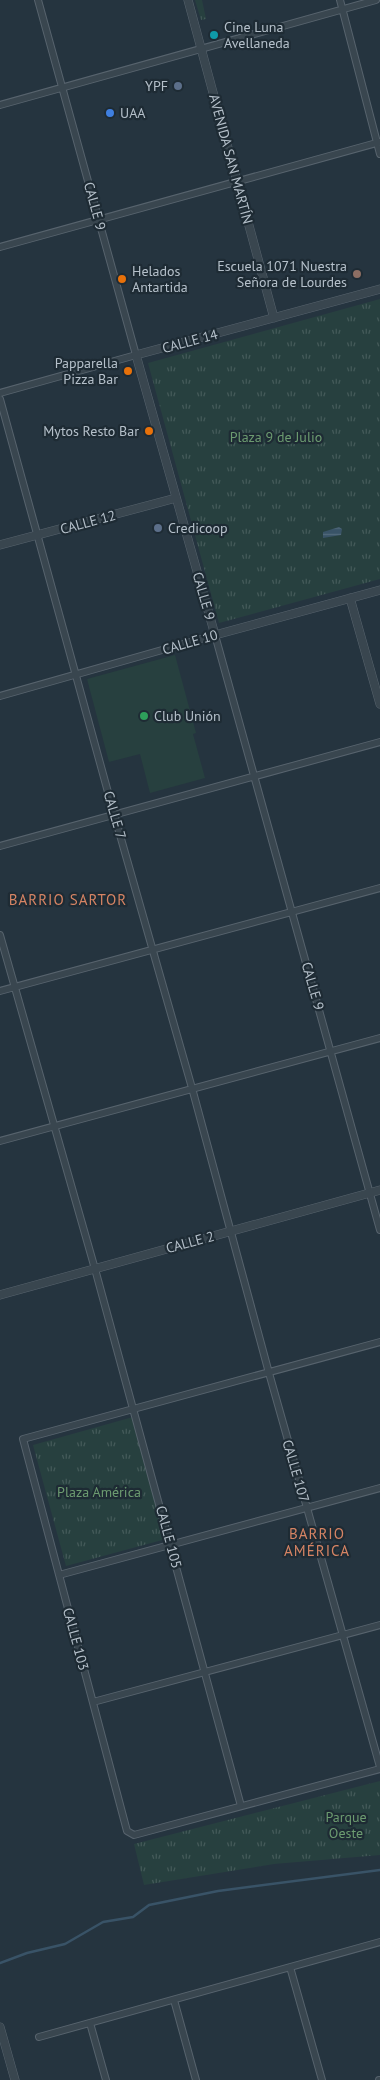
<svg xmlns="http://www.w3.org/2000/svg" width="380" height="2080" font-family="'PT Sans',sans-serif">
  <style>
    .park { fill: url(#park-tufts) }
    .garden { fill: #27403f }
    .water { fill: url(#water-rules) }
    .lines { fill: none; stroke-linecap: round; stroke-linejoin: round }
    .stream { stroke: #395367; stroke-width: 2.5 }
    .minor-casing { stroke: #57636d; stroke-width: 8 }
    .tertiary-casing { stroke: #57636d; stroke-width: 9 }
    .minor { stroke: #39464f; stroke-width: 6 }
    .tertiary { stroke: #39464f; stroke-width: 8 }
    .culture-dot { fill: #0f9aa8; stroke: #1e2b34; stroke-width: 2 }
    .service-dot { fill: #5c6f8a; stroke: #1e2b34; stroke-width: 2 }
    .shop-dot { fill: #3f7fe0; stroke: #1e2b34; stroke-width: 2 }
    .education-dot { fill: #8d6e63; stroke: #1e2b34; stroke-width: 2 }
    .food-dot { fill: #e8710a; stroke: #1e2b34; stroke-width: 2 }
    .leisure-dot { fill: #2e9e5b; stroke: #1e2b34; stroke-width: 2 }
    .labels { text-anchor: middle; stroke-width: 4.5; stroke-linejoin: round; paint-order: stroke }
    .poi-label { font-size: 14px; fill: #b5c0ca; stroke: #1e2b34; text-anchor: start }
    .street-label { font-size: 14px; fill: #b5c0ca; stroke: #1e2b34 }
    .park-label { font-size: 14px; fill: #6c9b70; stroke: #1e2b34 }
    .neighbourhood-label { font-size: 15px; letter-spacing: 1px; fill: #d68464; stroke: #1e2b34 }
  </style>
  <defs>
    <pattern id="park-tufts" width="24" height="20" patternUnits="userSpaceOnUse" patternTransform="scale(1.25)"><rect width="24" height="20" fill="#27403f"/><path d="M3 7l-1-3M5 7V3M7 7l1-3M15 17l-1-3M17 17v-4M19 17l1-3" fill="none" stroke="#445a59"/></pattern>
    <pattern id="water-rules" width="6" height="5" patternUnits="userSpaceOnUse" patternTransform="scale(1.25)"><rect width="6" height="5" fill="#395367"/><path d="M0 2.5h6" fill="none" stroke="#536a7b"/></pattern>
  </defs>
  <rect width="100%" height="100%" fill="#25343f"/>
  <path class="park" d="M195 0H202L206 19 201 20Z
    M380 299V579L219 623 148 363Z
    M133 1417 166 1539 66 1566 33 1445Z
    M380 1781V1855L274 1864 144 1885 134 1844Z"/>
  <path class="garden" d="M175 655 196 733 193 734 205 778 150 793 140 754 109 762 87 679Z"/>
  <path class="water" d="M339 527 342 529 341 535 323 538V532Z"/>
  <g class="lines">
    <path class="stream" d="M0 1963 27 1953 65 1944 103 1922 133 1917 149 1905 218 1891 380 1870"/>
    <g class="minor-casing">
      <path id="minor" d="M340 0 380 154
        M0 105 376 0
        M0 247 380 142
        M0 393 136 355 38 0
        M0 399 114 814 192 1088 269 1373 380 1767
        M0 696 215 635 380 1230
        M0 846 380 742
        M0 935 95 1269 241 1806
        M0 991 380 888
        M0 1141 380 1038
        M380 1342 23 1439 127 1831 134 1835 380 1769
        M59 1575 380 1488
        M93 1702 380 1625
        M290 1967 322 2080
        M174 2000 196 2080
        M90 2023 106 2080
        M39 2037 380 1942
        M379 2080H380"/>
    </g>
    <g class="tertiary-casing">
      <path id="tertiary" d="M188 0 274 318
        M380 289 136 355 215 635 380 590
        M0 545 176 498
        M350 598 380 704
        M0 1295 380 1190
        M0 2027 15 2080"/>
    </g>
    <use href="#minor" class="minor"/>
    <use href="#tertiary" class="tertiary"/>
  </g>
  <circle class="culture-dot" cx="214" cy="35" r="5"/>
  <g class="service-dot">
    <circle cx="178" cy="86" r="5"/>
    <circle cx="158" cy="528" r="5"/>
  </g>
  <circle class="shop-dot" cx="110" cy="113" r="5"/>
  <circle class="education-dot" cx="357" cy="274" r="5"/>
  <g class="food-dot">
    <circle cx="122" cy="279" r="5"/>
    <circle cx="128" cy="371" r="5"/>
    <circle cx="149" cy="431" r="5"/>
  </g>
  <circle class="leisure-dot" cx="144" cy="716" r="5"/>
  <g class="labels">
    <g class="poi-label">
      <text x="224" y="32">Cine Luna<tspan x="224" dy="16">Avellaneda</tspan></text>
      <text x="168" y="91" text-anchor="end">YPF</text>
      <text x="120" y="118">UAA</text>
      <text x="347" y="271" text-anchor="end">Escuela 1071 Nuestra<tspan x="347" dy="16">Señora de Lourdes</tspan></text>
      <text x="132" y="276">Helados<tspan x="132" dy="16">Antartida</tspan></text>
      <text x="118" y="368" text-anchor="end">Papparella<tspan x="118" dy="16">Pizza Bar</tspan></text>
      <text x="139" y="436" text-anchor="end">Mytos Resto Bar</text>
      <text x="168" y="533">Credicoop</text>
      <text x="154" y="721">Club Unión</text>
    </g>
    <g class="street-label">
      <text transform="translate(231 159) rotate(75)" y="5">AVENIDA SAN MARTÍN</text>
      <text transform="translate(95 206) rotate(75)" y="5">CALLE 9</text>
      <text transform="translate(190 341) rotate(-15)" y="5">CALLE 14</text>
      <text transform="translate(88 522) rotate(-15)" y="5">CALLE 12</text>
      <text transform="translate(204 596) rotate(74)" y="5">CALLE 9</text>
      <text transform="translate(190 642) rotate(-16)" y="5">CALLE 10</text>
      <text transform="translate(115 815) rotate(74)" y="5">CALLE 7</text>
      <text transform="translate(313 986) rotate(74)" y="5">CALLE 9</text>
      <text transform="translate(190 1242) rotate(-15)" y="5">CALLE 2</text>
      <text transform="translate(296 1471) rotate(74)" y="5">CALLE 107</text>
      <text transform="translate(169 1537) rotate(75)" y="5">CALLE 105</text>
      <text transform="translate(76 1639) rotate(75)" y="5">CALLE 103</text>
    </g>
    <g class="park-label">
      <text x="276" y="442">Plaza 9 de Julio</text>
      <text x="99" y="1497">Plaza América</text>
      <text x="346" y="1822">Parque<tspan x="346" dy="16">Oeste</tspan></text>
    </g>
    <g class="neighbourhood-label">
      <text x="68" y="905">BARRIO SARTOR</text>
      <text x="317" y="1539">BARRIO<tspan x="317" dy="17">AMÉRICA</tspan></text>
    </g>
  </g>
</svg>
